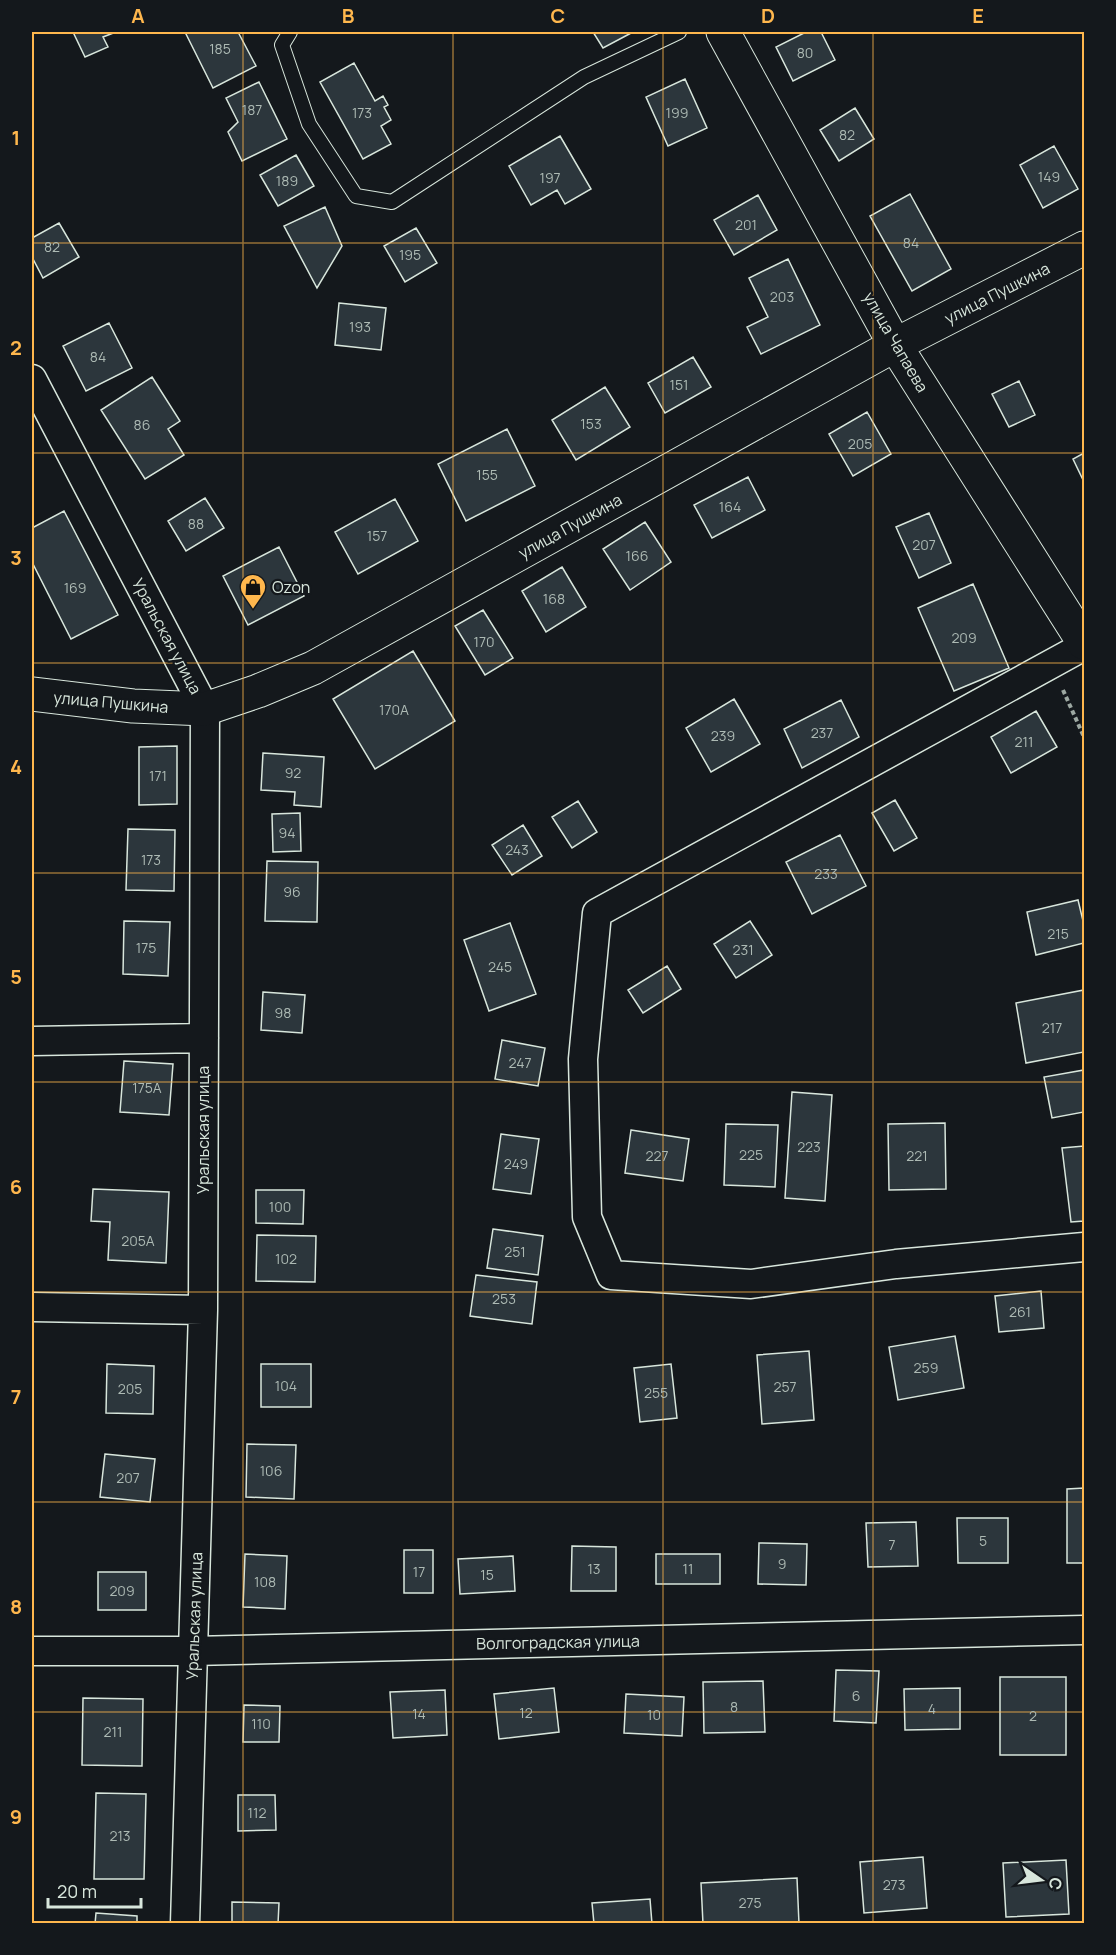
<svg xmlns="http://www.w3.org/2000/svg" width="1116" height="1955" font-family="Manrope,sans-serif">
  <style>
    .building { fill: #2c363c; stroke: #d8e6dc; stroke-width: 1.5 }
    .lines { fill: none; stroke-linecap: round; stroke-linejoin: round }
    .service-casing { stroke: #d8e6dc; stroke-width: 16 }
    .minor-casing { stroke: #d8e6dc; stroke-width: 31 }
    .tertiary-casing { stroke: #d8e6dc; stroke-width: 35 }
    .path { stroke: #9da8a2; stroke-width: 4; stroke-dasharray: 4.5 3; stroke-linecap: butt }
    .service { stroke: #14181c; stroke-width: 14 }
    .minor { stroke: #14181c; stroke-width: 28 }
    .tertiary { stroke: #14181c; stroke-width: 33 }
    .grid { fill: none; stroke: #ffb74d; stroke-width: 1.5; stroke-opacity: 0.55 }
    .labels { text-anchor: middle; stroke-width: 4.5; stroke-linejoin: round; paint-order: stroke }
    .number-label { font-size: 14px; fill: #adbab4 }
    .street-label { font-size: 16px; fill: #d8e6dc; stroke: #14181c }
    .poi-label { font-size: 16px; fill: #d8e6dc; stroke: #14181c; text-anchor: start }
    .neatline { fill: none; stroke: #ffb74d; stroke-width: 2 }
    .grid-label { font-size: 20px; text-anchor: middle; font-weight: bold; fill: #ffb74d }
  </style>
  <rect width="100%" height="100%" fill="#14181c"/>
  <path class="building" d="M73 32H116L103 37 108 47 85 57Z
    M185 32H238L256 66 213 88Z
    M593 32H633L603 48Z
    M806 32H821L835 60 793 81 776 47Z
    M354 63 375 101 383 96 388 105 384 107 391 120 381 126 391 144 363 159 320 82Z
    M685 79 707 128 668 146 646 97Z
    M259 82 287 139 242 161 228 132 238 122 226 98Z
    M855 108 874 139 839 161 820 130Z
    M560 136 591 189 565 204 557 190 531 205 509 166Z
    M1054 146 1078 189 1043 208 1020 165Z
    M296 155 314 186 278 206 260 175Z
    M910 194 951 269 912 291 870 216Z
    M758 195 777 230 734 255 714 220Z
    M325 207 342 246 317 288 284 226Z
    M59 223 79 257 43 278 32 257V238Z
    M416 228 437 263 405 282 384 246Z
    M788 259 820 325 761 354 747 327 768 317 749 278Z
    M339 303 386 308 381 350 335 345Z
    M109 323 132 368 86 391 63 346Z
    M693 357 711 387 665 413 648 383Z
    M152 377 180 421 168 429 184 455 145 479 101 410Z
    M1019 381 1035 415 1009 427 992 394Z
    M605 387 630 427 576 460 552 420Z
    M867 412 891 454 853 476 829 434Z
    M507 429 535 486 466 521 438 464Z
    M1084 453V482L1073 459Z
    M748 477 765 510 712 538 694 505Z
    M205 498 224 528 186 551 168 521Z
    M395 499 418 541 358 574 335 532Z
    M64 511 118 615 71 639 32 562V528Z
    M929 513 951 563 919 578 896 527Z
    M645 522 671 562 630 590 603 549Z
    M279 547 304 596 248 625 223 576Z
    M562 567 586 607 546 632 522 591Z
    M973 584 1009 668 954 691 918 608Z
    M483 610 513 658 485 675 455 626Z
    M413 651 455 721 375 769 333 699Z
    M734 699 760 744 711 772 686 728Z
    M841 700 859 737 802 768 784 729Z
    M1036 711 1057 747 1011 773 991 737Z
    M177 746V804L139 805V747Z
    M263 753 324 757 321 807 294 805 295 792 261 790Z
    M895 800 917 838 894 851 872 813Z
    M578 801 597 832 572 848 552 817Z
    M300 813 301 851 273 852 272 814Z
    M523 825 542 856 512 875 492 845Z
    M128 829 175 830 174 891 126 890Z
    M840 835 866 886 812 914 786 862Z
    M267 861 318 862 317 922 265 921Z
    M1078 900 1084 925V943L1036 955 1027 912Z
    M124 921 170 922 168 976 123 974Z
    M750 921 772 955 736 978 714 944Z
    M510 923 536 994 489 1011 464 940Z
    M667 966 681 989 643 1013 628 990Z
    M1084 990V1052L1026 1063 1016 1003Z
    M263 992 305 995 302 1033 261 1030Z
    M502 1040 545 1048 538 1086 495 1079Z
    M124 1061 173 1064 169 1115 120 1112Z
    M1084 1070V1112L1052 1118 1044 1077Z
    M792 1092 832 1095 825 1201 785 1198Z
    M945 1123 946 1189 889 1190 888 1124Z
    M726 1124 778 1125 775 1187 724 1185Z
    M631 1130 689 1139 683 1181 625 1173Z
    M501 1134 539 1139 531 1194 493 1189Z
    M1084 1146V1221L1071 1222 1062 1148Z
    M93 1189 169 1192 166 1263 108 1260 110 1222 91 1221Z
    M256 1190H304L303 1224 256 1223Z
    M493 1229 543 1236 538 1275 487 1268Z
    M257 1235 316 1236 315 1282 256 1281Z
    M476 1275 537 1282 532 1324 470 1316Z
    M1041 1291 1044 1328 999 1332 995 1296Z
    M955 1336 964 1388 898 1400 889 1347Z
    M809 1351 814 1420 762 1424 757 1355Z
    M107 1364 154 1366 153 1414 106 1413Z
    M261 1364H311V1407H261Z
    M671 1364 677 1418 640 1422 634 1368Z
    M247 1444 296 1445 294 1499 246 1497Z
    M105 1454 155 1459 150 1502 100 1497Z
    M1084 1488V1563H1067V1489Z
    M957 1518H1008V1563H958Z
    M916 1522 918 1566 868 1567 866 1523Z
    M759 1543 807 1544 806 1585 758 1584Z
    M572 1546 616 1547V1591H571Z
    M404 1550H433V1593H404Z
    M245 1554 287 1556 285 1609 243 1607Z
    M656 1554H720V1584H656Z
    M513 1556 515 1591 460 1594 458 1559Z
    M98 1572H146V1610H98Z
    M836 1670 879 1671 876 1723 834 1721Z
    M1000 1677H1066V1755H1000Z
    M763 1681 765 1732 704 1733 703 1682Z
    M554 1688 559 1732 499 1739 494 1694Z
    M960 1688V1729L905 1730 904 1689Z
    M445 1690 447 1735 393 1738 390 1692Z
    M626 1694 684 1697 682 1736 624 1733Z
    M83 1698 143 1699 142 1766 82 1765Z
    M244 1705 280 1706 279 1742H243Z
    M96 1793 146 1794 144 1879H94Z
    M238 1795H275L276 1830 238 1831Z
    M923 1857 927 1908 864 1913 860 1862Z
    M1066 1860 1069 1914 1006 1917 1003 1863Z
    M797 1878 799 1924H703L701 1883Z
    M650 1899 652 1924H594L592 1903Z
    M232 1902 279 1903 278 1924H232Z
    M96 1913 137 1916V1924H95Z"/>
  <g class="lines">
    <g class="service-casing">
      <path id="service" d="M290 32 282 45 309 124 356 196 392 202 584 77 679 32"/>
    </g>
    <g class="minor-casing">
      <path id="minor" d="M32 379 205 709 203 1310 185 1924
        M1084 646 597 913 583 1059 587 1217 611 1275 751 1284 896 1264 1084 1247
        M32 1041 204 1038
        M32 1307 203 1310
        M32 1651H193L1084 1630"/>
    </g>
    <g class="tertiary-casing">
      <path id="tertiary" d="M723 32 895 345 1084 643
        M32 694 133 706 205 709 258 691 313 668 895 345 1084 248"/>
    </g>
    <path class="path" d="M1063 690 1084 737"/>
    <use href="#service" class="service"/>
    <use href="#minor" class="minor"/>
    <use href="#tertiary" class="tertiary"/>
  </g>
  <path class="grid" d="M243 32V1924M453 32V1924M663 32V1924M873 32V1924M32 243H1084M32 453H1084M32 663H1084M32 873H1084M32 1082H1084M32 1292H1084M32 1502H1084M32 1712H1084"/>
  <defs>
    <g id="shop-pin" transform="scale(1.35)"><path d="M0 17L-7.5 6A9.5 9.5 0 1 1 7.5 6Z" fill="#ffb74d" stroke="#14181c"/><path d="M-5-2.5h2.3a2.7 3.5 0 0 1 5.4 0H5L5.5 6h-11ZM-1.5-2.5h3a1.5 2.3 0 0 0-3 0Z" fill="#111"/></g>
  </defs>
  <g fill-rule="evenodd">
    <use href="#shop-pin" x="253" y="587"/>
  </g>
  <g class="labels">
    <g class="number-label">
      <text x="220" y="54">185</text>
      <text x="805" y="58">80</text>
      <text x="252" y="115">187</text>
      <text x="362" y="118">173</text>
      <text x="677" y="118">199</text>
      <text x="847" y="140">82</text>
      <text x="1049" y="182">149</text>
      <text x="550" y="183">197</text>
      <text x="287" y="186">189</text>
      <text x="746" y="230">201</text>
      <text x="911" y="248">84</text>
      <text x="52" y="252">82</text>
      <text x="410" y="260">195</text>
      <text x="782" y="302">203</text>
      <text x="360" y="332">193</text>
      <text x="98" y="362">84</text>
      <text x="679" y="390">151</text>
      <text x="591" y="429">153</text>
      <text x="142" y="430">86</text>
      <text x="860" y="449">205</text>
      <text x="487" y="480">155</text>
      <text x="730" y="512">164</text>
      <text x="196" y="529">88</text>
      <text x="377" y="541">157</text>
      <text x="924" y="550">207</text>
      <text x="637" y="561">166</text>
      <text x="75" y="593">169</text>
      <text x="554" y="604">168</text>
      <text x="964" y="643">209</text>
      <text x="484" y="647">170</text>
      <text x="394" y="715">170А</text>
      <text x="822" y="738">237</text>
      <text x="723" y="741">239</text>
      <text x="1024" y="747">211</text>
      <text x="293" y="778">92</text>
      <text x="158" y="781">171</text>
      <text x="287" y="838">94</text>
      <text x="517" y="855">243</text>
      <text x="151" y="865">173</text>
      <text x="826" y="879">233</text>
      <text x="292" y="897">96</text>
      <text x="1058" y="939">215</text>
      <text x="146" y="953">175</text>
      <text x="743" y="955">231</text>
      <text x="500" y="972">245</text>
      <text x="283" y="1018">98</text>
      <text x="1052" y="1033">217</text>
      <text x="520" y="1068">247</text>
      <text x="147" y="1093">175А</text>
      <text x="809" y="1152">223</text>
      <text x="751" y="1160">225</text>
      <text x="657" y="1161">227</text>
      <text x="917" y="1161">221</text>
      <text x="516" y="1169">249</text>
      <text x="280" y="1212">100</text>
      <text x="138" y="1246">205А</text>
      <text x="515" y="1257">251</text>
      <text x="286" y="1264">102</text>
      <text x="504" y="1304">253</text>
      <text x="1020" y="1317">261</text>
      <text x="926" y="1373">259</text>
      <text x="286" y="1391">104</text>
      <text x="785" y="1392">257</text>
      <text x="130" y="1394">205</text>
      <text x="656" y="1398">255</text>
      <text x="271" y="1476">106</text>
      <text x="128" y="1483">207</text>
      <text x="983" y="1546">5</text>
      <text x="892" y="1550">7</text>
      <text x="782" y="1569">9</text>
      <text x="594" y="1574">13</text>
      <text x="688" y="1574">11</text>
      <text x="419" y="1577">17</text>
      <text x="487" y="1580">15</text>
      <text x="265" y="1587">108</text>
      <text x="122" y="1596">209</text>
      <text x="856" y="1701">6</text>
      <text x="734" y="1712">8</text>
      <text x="932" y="1714">4</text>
      <text x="526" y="1718">12</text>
      <text x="419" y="1719">14</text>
      <text x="654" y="1720">10</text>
      <text x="1033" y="1721">2</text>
      <text x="261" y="1729">110</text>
      <text x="113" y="1737">211</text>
      <text x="257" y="1818">112</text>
      <text x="120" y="1841">213</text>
      <text x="894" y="1890">273</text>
      <text x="750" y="1908">275</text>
    </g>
    <g class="street-label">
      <text transform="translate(997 293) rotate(-27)" y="6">улица Пушкина</text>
      <text transform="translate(896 342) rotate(60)" y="6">улица Чапаева</text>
      <text transform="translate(570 526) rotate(-29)" y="6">улица Пушкина</text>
      <text transform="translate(167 636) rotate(62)" y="6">Уральская улица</text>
      <text transform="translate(111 702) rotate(5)" y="6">улица Пушкина</text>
      <text transform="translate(203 1130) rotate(-90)" y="6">Уральская улица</text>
      <text transform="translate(194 1616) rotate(-88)" y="6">Уральская улица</text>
      <text transform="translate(558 1642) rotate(-1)" y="6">Волгоградская улица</text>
    </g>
    <g class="poi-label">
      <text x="272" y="593">Ozon</text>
    </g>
  </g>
  <rect width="1116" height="1955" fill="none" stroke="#14181c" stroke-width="66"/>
  <g transform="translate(1041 1880) rotate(104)" stroke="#14181c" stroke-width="4.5" paint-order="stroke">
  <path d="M0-4.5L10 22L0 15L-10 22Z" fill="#d8e6dc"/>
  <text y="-9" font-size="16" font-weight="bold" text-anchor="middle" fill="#d8e6dc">С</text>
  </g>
  <path d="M48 1898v9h93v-9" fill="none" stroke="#d8e6dc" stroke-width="3"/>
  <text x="57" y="1898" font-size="18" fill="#d8e6dc" stroke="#14181c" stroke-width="4.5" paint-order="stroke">20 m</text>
  <rect x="33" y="33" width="1050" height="1889" class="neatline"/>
  <g class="grid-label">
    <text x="138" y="23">A</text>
    <text x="348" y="23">B</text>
    <text x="558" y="23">C</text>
    <text x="768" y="23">D</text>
    <text x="978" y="23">E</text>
    <text x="16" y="145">1</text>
    <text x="16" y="355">2</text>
    <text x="16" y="565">3</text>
    <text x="16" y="774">4</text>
    <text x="16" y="984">5</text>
    <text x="16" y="1194">6</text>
    <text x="16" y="1404">7</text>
    <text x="16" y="1614">8</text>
    <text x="16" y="1824">9</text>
  </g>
</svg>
